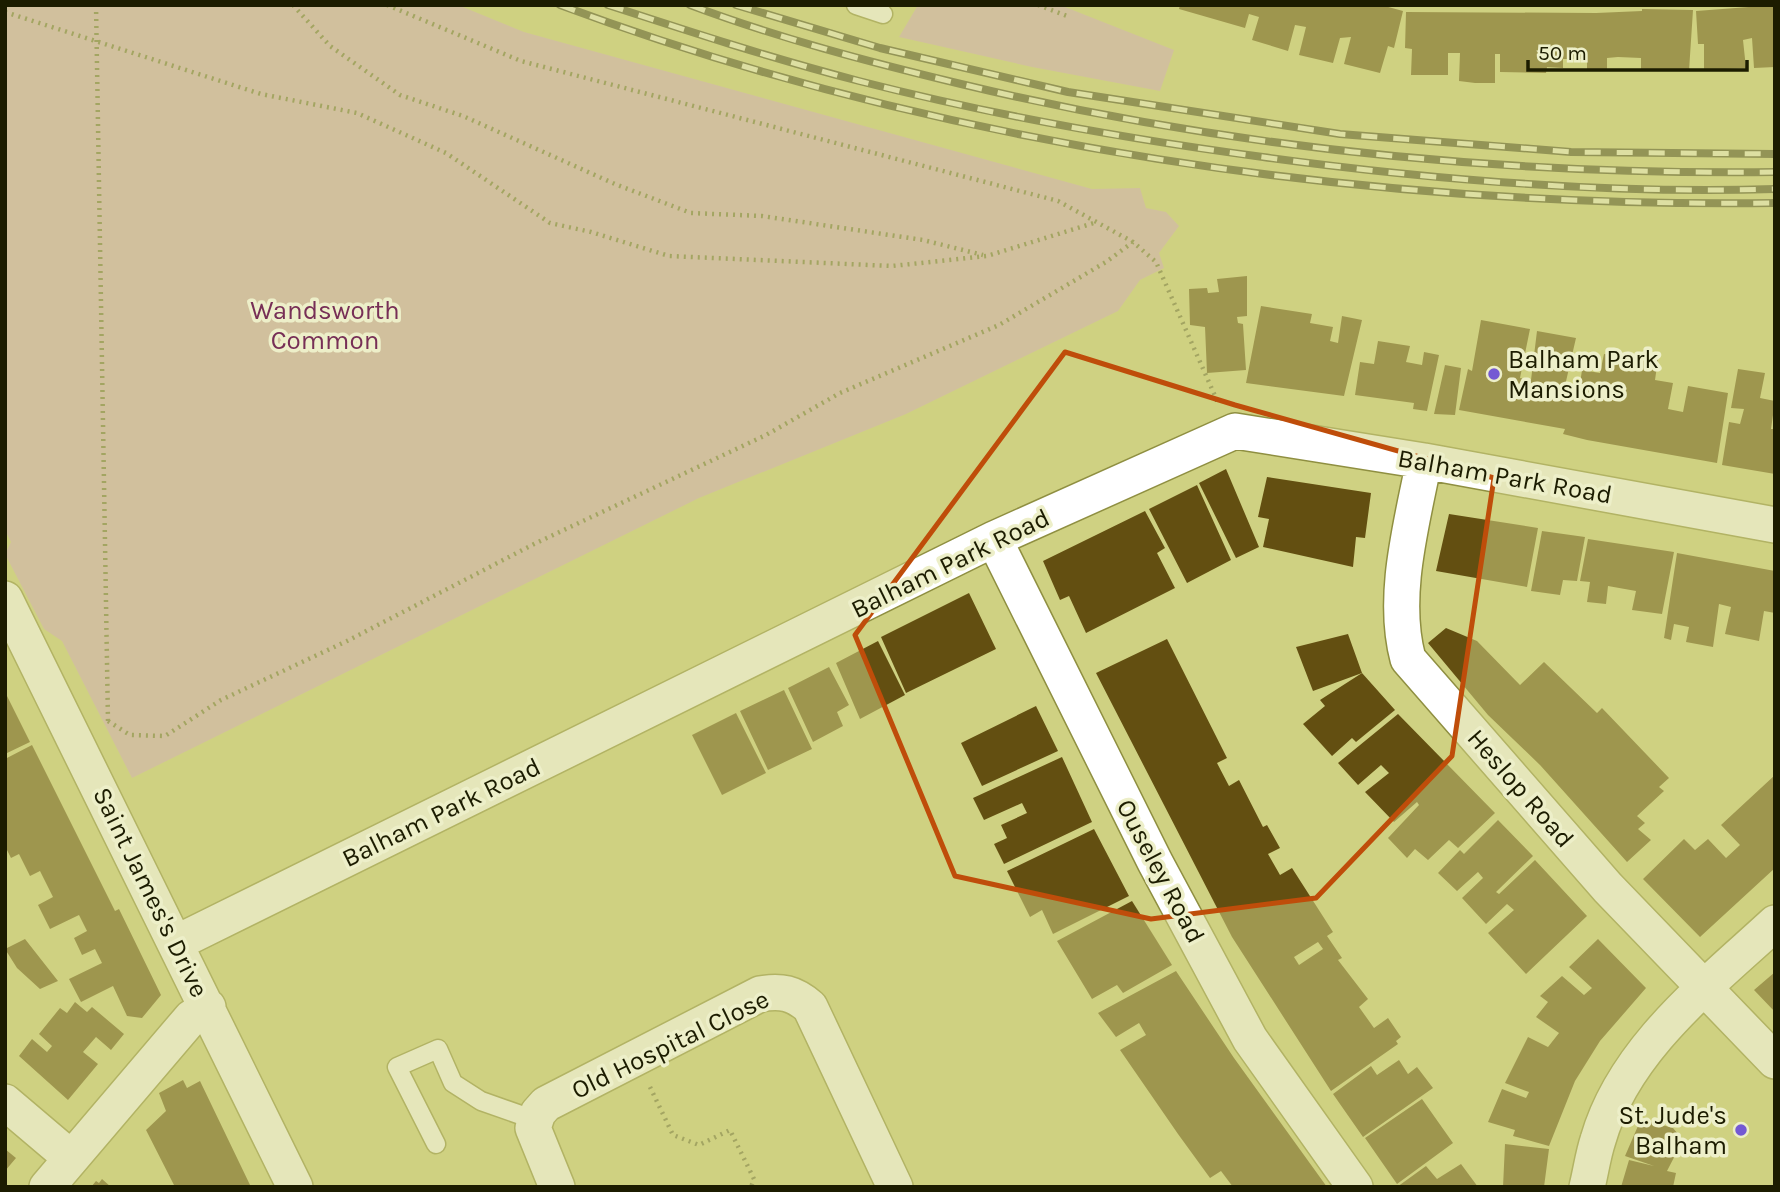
<svg xmlns="http://www.w3.org/2000/svg" width="1780" height="1192" font-family="Karla,sans-serif">
  <style>
    .green { fill: #d3acbe }
    .building { fill: #634f11; fill-rule: evenodd }
    .lines { fill: none; stroke-linecap: round; stroke-linejoin: round }
    .service-casing { stroke: #8f8f41; stroke-width: 21 }
    .minor-casing { stroke: #8f8f41; stroke-width: 38 }
    .path { stroke: #6e6f3c; stroke-width: 4.5; stroke-dasharray: 2 5; stroke-linecap: butt }
    .service { stroke: #fff; stroke-width: 18 }
    .minor { stroke: #fff; stroke-width: 35 }
    .rail-casing { stroke: #4b4b22; stroke-width: 8 }
    .rail { stroke: #edefc9; stroke-width: 5; stroke-dasharray: 16; stroke-linecap: butt }
    .marked { fill: none; stroke: #bf4d0a; stroke-width: 5; stroke-linejoin: round }
    .poi-dot { fill: #7459d3; stroke: #edefc9; stroke-width: 2.5 }
    .labels { text-anchor: middle; stroke-width: 7; stroke-linejoin: round; paint-order: stroke }
    .park-label { font-size: 26px; fill: #772f56; stroke: #edefc9 }
    .poi-label { font-size: 26px; fill: #1c1c00; stroke: #edefc9; text-anchor: start }
    .street-label { font-size: 26px; fill: #1c1c00; stroke: #edefc9 }
  </style>
  <rect width="100%" height="100%" fill="#cfd182"/>
  <path class="green" d="M5 5H458L524 32 1092 189 1140 188 1146 208 1166 212 1179 226 1159 253 1164 268 1140 280 1118 311 906 414 699 498 132 778 62 641 44 629 5 554 11 542 5 530Z
    M918 5H1060L1174 50 1160 91 1032 67 899 37Z"/>
  <path class="building" d="M1180 5H1381L1403 11 1394 48 1388 46 1380 73 1344 64 1351 37 1340 38 1333 63 1299 55 1306 27 1295 25 1288 51 1252 40 1259 17 1249 14 1245 28 1179 9Z
    M1775 5V67L1754 68 1752 38 1743 40 1746 68 1704 70V44H1698L1696 11Z
    M1642 9 1693 10 1689 71 1641 69V58L1618 57 1607 58V69H1587V59H1563V68L1547 67 1546 73 1500 72V54H1495V83H1475L1459 81 1460 53H1448V75H1411L1412 49 1405 48 1406 12 1596 13 1642 11Z
    M1247 276V316L1237 317 1238 323 1243 324 1246 370 1207 373 1205 327 1190 325 1189 289 1207 288 1208 293 1219 292 1217 279Z
    M1261 306 1312 314 1310 323 1333 327 1330 341 1338 343 1342 316 1362 320 1344 396 1246 383Z
    M1481 320 1530 329 1520 378 1531 380 1537 331 1576 338 1564 390 1571 392 1570 396 1578 397 1582 370 1600 373 1604 354 1658 359 1655 380 1673 383 1668 409 1683 412 1688 386 1728 393 1717 463 1587 440 1563 434 1565 429 1459 410 1468 369 1472 371Z
    M1378 341 1410 346 1406 362 1422 365 1424 352 1439 355 1427 411 1413 409 1414 403 1355 395 1360 362 1374 364Z
    M1445 365 1461 368 1455 415 1434 414Z
    M1738 369 1765 373 1760 398 1775 401 1771 429H1775V474L1722 465 1729 422 1740 424 1744 409 1731 408Z
    M1226 469 1259 547 1236 558 1199 483Z
    M1267 477 1371 493 1365 538 1356 537 1353 567 1263 547 1269 519 1258 517Z
    M1197 485 1231 560 1187 583 1149 509Z
    M1145 511 1165 548 1157 553 1175 588 1086 633 1069 596 1060 600 1043 561Z
    M1449 514 1538 528 1527 587 1436 571Z
    M1542 531 1585 537 1577 581 1563 580 1560 595 1531 591Z
    M1588 539 1674 552 1662 614 1632 610 1636 591 1608 586 1606 604 1587 602 1590 582 1580 581Z
    M1677 553 1775 571V613L1764 611 1759 641 1725 634 1731 607 1719 604 1713 647 1686 642 1689 627 1674 624 1671 640 1664 638Z
    M969 593 996 649 906 693 881 637Z
    M1446 628 1477 641 1520 685 1544 662 1597 713 1602 708 1669 778 1659 787 1664 791 1637 816 1645 823 1638 829 1651 840 1627 862 1540 765 1488 715 1428 643Z
    M1348 634 1362 673 1313 691 1296 647Z
    M1167 639 1227 758 1217 763 1229 786 1239 780 1263 827 1267 825 1280 848 1268 854 1280 875 1292 868 1333 932 1327 936 1342 958 1338 960 1368 999 1359 1007 1374 1028 1388 1018 1401 1037 1396 1041 1398 1044 1331 1091 1232 937 1096 673ZM1318 942 1323 949 1299 965 1294 957Z
    M878 641 905 695 860 719 836 663Z
    M829 667 849 705 837 712 843 726 813 742 788 688Z
    M1362 673 1395 710 1356 742 1352 738 1332 756 1303 724 1325 706 1320 700Z
    M784 690 812 749 768 770 740 711Z
    M5 692 30 742 5 754Z
    M1036 706 1058 751 982 786 961 743Z
    M736 713 766 773 722 795 692 735Z
    M1398 714 1495 813 1458 848 1449 840 1428 860 1415 849 1407 858 1388 838 1419 805 1417 802 1394 822 1365 792 1389 773 1381 765 1358 785 1338 763Z
    M32 745 115 911 119 909 161 995 142 1018 127 1016 113 986 81 1002 69 979 102 963 95 949 82 955 74 938 87 931 79 915 50 929 38 905 53 897 40 871 30 876 19 854 11 858 5 846V759Z
    M1062 757 1092 822 1004 864 994 844 1007 838 1001 825 1027 813 1022 803 984 820 973 798Z
    M1775 775V868L1700 937 1643 879 1684 839 1695 850 1708 839 1726 858 1740 845 1721 825Z
    M1498 820 1533 856 1496 892 1499 894 1535 860 1587 916 1526 974 1488 933 1514 910 1507 904 1486 924 1462 898 1483 878 1478 872 1457 891 1438 873 1460 850 1464 854Z
    M1094 829 1129 896 1053 934 1042 910 1030 917 1007 871Z
    M1132 901 1172 965 1123 993 1117 985 1092 999 1057 941Z
    M25 939 58 981 40 989 17 968 5 949Z
    M1598 939 1646 988 1600 1041 1575 1081 1549 1146 1513 1136 1515 1130 1488 1122 1502 1089 1526 1098 1529 1092 1505 1083 1528 1037 1548 1047 1559 1033 1536 1017 1548 1002 1540 996 1562 976 1584 995 1592 988 1569 967Z
    M1176 971 1234 1058 1327 1187H1233L1221 1171 1210 1178 1178 1134 1120 1050 1146 1035 1139 1023 1116 1037 1098 1013Z
    M1775 972V1012L1754 990Z
    M75 1002 87 1012 92 1007 124 1034 111 1050 96 1037 83 1052 98 1064 68 1100 19 1056 32 1039 47 1052 52 1046 39 1034 60 1008 67 1013Z
    M1399 1060 1408 1074 1417 1067 1433 1088 1363 1137 1333 1094 1371 1066 1377 1075Z
    M183 1080 187 1088 200 1081 251 1187H175L146 1130 166 1111 159 1093Z
    M1422 1099 1453 1143 1397 1184 1365 1138Z
    M1641 1119 1673 1128 1683 1140 1667 1171 1676 1173 1673 1187H1621L1629 1160 1654 1166 1625 1156Z
    M1505 1144 1549 1149 1544 1187H1503Z
    M5 1149 16 1158 5 1171Z
    M1461 1164 1478 1187H1397L1426 1166 1437 1179Z
    M102 1179 111 1187H91L96 1181 99 1183Z"/>
  <g class="lines">
    <g class="service-casing">
      <path id="service" d="M856 5 883 14
        M436 1144 397 1067 438 1049 453 1083 481 1101 535 1120"/>
    </g>
    <g class="minor-casing">
      <path id="minor" d="M1424 461C1412 523 1391 596 1408 659L1608 888 1775 1061
        M994 539 1155 862 1250 1039 1355 1187
        M5 599 295 1187
        M176 943 994 539 1235 431 1424 461 1775 525
        M5 1102 71 1158
        M47 1187 191 1018 208 1007
        M557 1187 533 1128 538 1113 546 1104 760 994C781 990 794 993 810 1007L895 1187
        M1587 1187C1591 1171 1593 1155 1598 1140 1624 1049 1708 985 1775 923"/>
    </g>
    <path class="path" d="M96 5 108 722
      M293 5 330 46 400 95 463 116 615 184 691 213 762 216 923 240 983 255
      M387 5 521 61 1058 201 1133 242 1156 262 1219 405
      M1038 5 1067 16
      M5 12 261 94 357 113 446 153 550 223 591 232 669 256 892 266 987 256 1097 222
      M108 721 130 735 165 736 221 700 347 641 534 544 766 435 840 393 999 325 1106 262 1133 242
      M650 1087 673 1135 699 1145 730 1130 754 1179 751 1187"/>
    <use href="#service" class="service"/>
    <use href="#minor" class="minor"/>
    <g class="rail-casing">
      <path id="rail" d="M560 5C941 147 1370 208 1775 203
        M608 5C691 32 774 59 859 81 992 115 1127 139 1263 157 1433 180 1604 194 1775 189
        M690 5C778 38 869 62 961 84 1228 148 1501 175 1775 172
        M736 5 880 48 1068 92 1340 134 1571 152 1775 154"/>
    </g>
    <use href="#rail" class="rail"/>
  </g>
  <path d="M0 0H1780V1192H0ZM1065 352 1235 405 1494 478 1452 756 1316 898 1151 919 955 876 855 635Z" fill="#cfd182" fill-opacity=".55" fill-rule="evenodd"/>
  <path class="marked" d="M1065 352 1235 405 1494 478 1452 756 1316 898 1151 919 955 876 855 635Z"/>
  <g class="poi-dot">
    <circle cx="1494" cy="374" r="7"/>
    <circle cx="1741" cy="1130" r="7"/>
  </g>
  <g class="labels">
    <g class="park-label">
      <text x="325" y="319">Wandsworth<tspan x="325" dy="30">Common</tspan></text>
    </g>
    <g class="poi-label">
      <text x="1508" y="368">Balham Park<tspan x="1508" dy="30">Mansions</tspan></text>
      <text x="1727" y="1124" text-anchor="end">St. Jude's<tspan x="1727" dy="30">Balham</tspan></text>
    </g>
    <g class="street-label">
      <text transform="translate(1505 476) rotate(10)" y="9">Balham Park Road</text>
      <text transform="translate(950 563) rotate(-26)" y="9">Balham Park Road</text>
      <text transform="translate(1521 788) rotate(49)" y="9">Heslop Road</text>
      <text transform="translate(441 812) rotate(-26)" y="9">Balham Park Road</text>
      <text transform="translate(1161 871) rotate(62)" y="9">Ouseley Road</text>
      <text transform="translate(151 892) rotate(64)" y="9">Saint James's Drive</text>
      <text transform="translate(670 1044) rotate(-26)" y="9">Old Hospital Close</text>
    </g>
  </g>
  <rect width="1780" height="1192" fill="none" stroke="#1c1c00" stroke-width="14"/>
  <path d="M1528 60v10h219v-10" fill="none" stroke="#1c1c00" stroke-width="3.5"/>
  <text x="1538" y="60" font-size="21" fill="#1c1c00" stroke="#edefc9" stroke-width="5" paint-order="stroke">50 m</text>
</svg>
